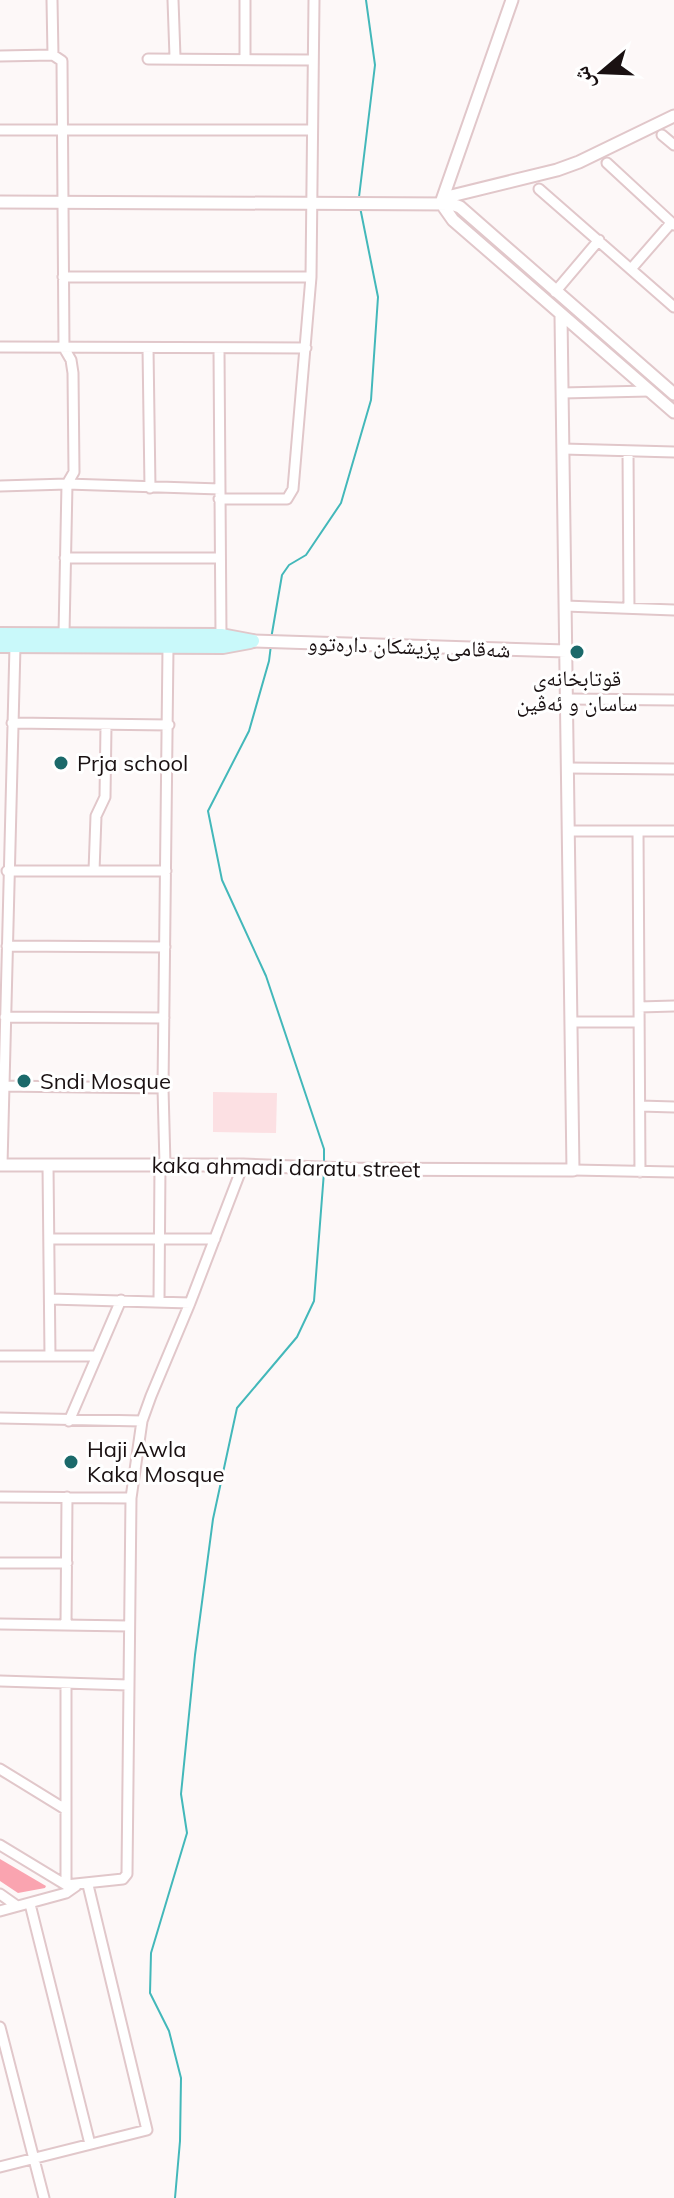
<svg xmlns="http://www.w3.org/2000/svg" width="674" height="2198" font-family="Mulish,'Noto Naskh Arabic',sans-serif">
  <style>
    .green { fill: #fce0e3 }
    .forest { fill: #faa4b0 }
    .lines { fill: none; stroke-linecap: round; stroke-linejoin: round }
    .stream { stroke: #43b8ba; stroke-width: 2 }
    .minor-casing { stroke: #e1c7ca; stroke-width: 13 }
    .tertiary-casing { stroke: #e1c7ca; stroke-width: 15 }
    .secondary-casing { stroke: #e1c7ca; stroke-width: 16 }
    .minor { stroke: #fff; stroke-width: 9 }
    .tertiary { stroke: #fff; stroke-width: 11 }
    .secondary { stroke: #c9f9fa; stroke-width: 12 }
    .poi-dot { fill: #1b696a; stroke: #fff; stroke-width: 3 }
    .labels { text-anchor: middle; stroke-width: 6; stroke-linejoin: round; paint-order: stroke }
    .street-label { font-size: 22px; fill: #1a1112; stroke: #fff }
    .poi-label { font-size: 22px; fill: #1a1112; stroke: #fff; text-anchor: start }
  </style>
  <rect width="100%" height="100%" fill="#fdf8f8"/>
  <path class="green" d="M213 1092 277 1093 276 1133 213 1132Z"/>
  <path class="forest" d="M0 1859 46 1886 45 1888 18 1893 0 1881Z"/>
  <g class="lines">
    <path class="stream" d="M359 197 375 65 366 0
      M271 639 282 575 289 565 306 555 341 503 371 400 378 297 360 207
      M271 645 269 661 249 731 208 811 222 880 266 976 324 1149V1165
      M175 2198 180 2141 181 2078 169 2031 150 1993 151 1953 187 1833 181 1794 195 1655 213 1519 237 1408 297 1337 314 1301 324 1172"/>
    <g class="minor-casing">
      <path id="minor" d="M52 0 53 55
        M173 0 175 57
        M0 56 53 55 62 61 64 348 71 360 73 373 74 472 67 484 64 634
        M245 58V0
        M148 59 312 60
        M0 130H311
        M662 135 674 145
        M607 163 674 225
        M539 189 674 307
        M631 269 671 223
        M63 277H311
        M555 292 599 240
        M0 347 306 348
        M148 348 150 488
        M219 350 221 635
        M562 393 649 391
        M563 449 674 452
        M628 451 629 608
        M0 486 67 484 220 489
        M219 499H287L293 489 311 277 314 0
        M65 558H220
        M565 606 674 610
        M567 699 674 700
        M12 723 169 725
        M568 768 674 769
        M568 831H674
        M638 831 640 1172
        M7 871H166
        M94 871 96 816 105 797 106 726
        M7 946 165 947
        M639 1007 674 1006
        M5 1017 164 1018
        M571 1022H639
        M0 1086 163 1088
        M640 1106 674 1107
        M2 1165 15 646
        M165 1165 163 1088 168 648
        M48 1166 50 1356
        M573 1170 674 1172
        M49 1239H215
        M50 1299 190 1303
        M159 1301 160 1165
        M0 1356H96
        M0 1418 142 1421
        M69 1421 121 1300
        M0 1497 131 1498
        M0 1563H67
        M0 1624 128 1626
        M66 1625 67 1497
        M0 1681 128 1685
        M66 1684V1885
        M0 1769 65 1809
        M0 1845 66 1885 123 1879 127 1874 131 1498 142 1421 151 1396 190 1303 243 1165
        M0 1894 17 1906
        M30 1904 90 2144
        M0 1911 66 1893 76 1886
        M0 2027 44 2198
        M0 2167 147 2130 88 1885"/>
    </g>
    <g class="tertiary-casing">
      <path id="tertiary" d="M443 198 557 170 579 162 674 116
        M0 202 452 204 460 207 674 394
        M441 203 453 220 674 412
        M441 203 512 0
        M253 641 566 651
        M0 1165H243L348 1169 573 1170 561 316"/>
    </g>
    <g class="secondary-casing">
      <path id="secondary" d="M0 634 221 635 253 641
        M0 646 223 647 250 642"/>
    </g>
    <use href="#minor" class="minor"/>
    <use href="#tertiary" class="tertiary"/>
    <use href="#secondary" class="secondary"/>
  </g>
  <g class="poi-dot">
    <circle cx="577" cy="652" r="8"/>
    <circle cx="61" cy="763" r="8"/>
    <circle cx="24" cy="1081" r="8"/>
    <circle cx="71" cy="1462" r="8"/>
  </g>
  <g class="labels">
    <g class="street-label">
      <text transform="translate(409 646) rotate(2)" y="8">شەقامی پزیشکان دارەتوو</text>
      <text transform="translate(286 1167) rotate(1)" y="8">kaka ahmadi daratu street</text>
    </g>
    <g class="poi-label">
      <text x="577" y="686" text-anchor="middle">قوتابخانەی<tspan x="577" dy="25">ساسان و ئەڤین</tspan></text>
      <text x="77" y="771">Prja school</text>
      <text x="40" y="1089">Sndi Mosque</text>
      <text x="87" y="1457">Haji Awla<tspan x="87" dy="25">Kaka Mosque</tspan></text>
    </g>
  </g>
  <g transform="translate(602 72) rotate(251)" stroke="#ffffff" stroke-width="6" paint-order="stroke">
  <path d="M0-6L14 30L0 20L-14 30Z" fill="#1a1112"/>
  <text y="-12" font-size="22" font-weight="bold" text-anchor="middle" fill="#1a1112">ش</text>
  </g>
</svg>
